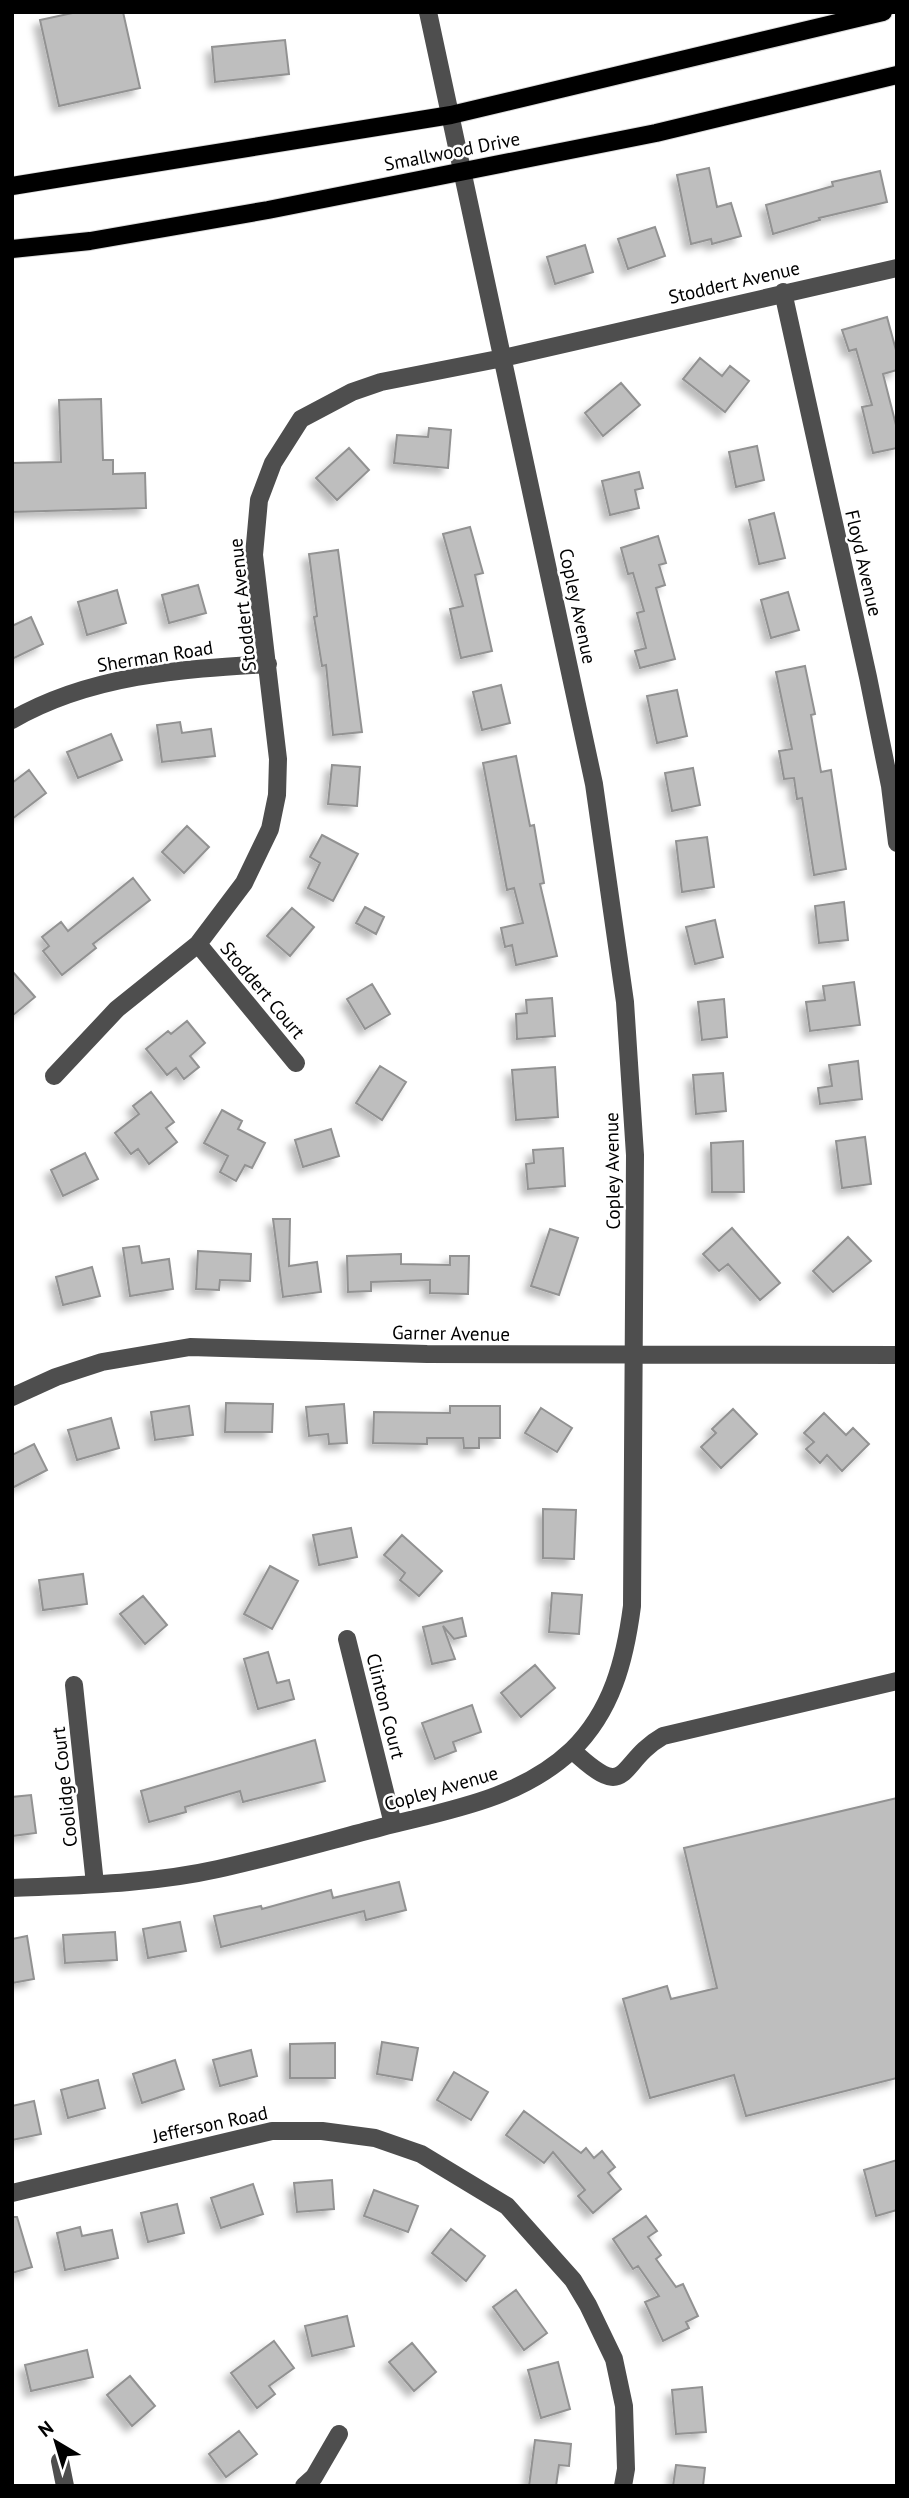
<svg xmlns="http://www.w3.org/2000/svg" width="909" height="2498" font-family="'PT Sans',sans-serif">
  <style>
    .building { fill: #bebebe; stroke: #929292; stroke-width: 2; filter: url(#shadow) }
    .lines { fill: none; stroke-linecap: round; stroke-linejoin: round }
    .major-casing { stroke: #dbdbdb; stroke-width: 20 }
    .minor { stroke: #4e4e4e; stroke-width: 18 }
    .major { stroke: #000; stroke-width: 18 }
    .labels { text-anchor: middle; stroke-width: 5; stroke-linejoin: round; paint-order: stroke }
    .street-label { font-size: 19px; fill: #000; stroke: #fff }
  </style>
  <defs>
    <filter id="shadow"><feDropShadow dx="-6" dy="6" stdDeviation="3.5" flood-color="#0004"/></filter>
  </defs>
  <rect width="100%" height="100%" fill="#fff"/>
  <path class="building" d="M77 12H123L140 88 59 106 40 20Z
    M285 40 289 74 215 82 212 47Z
    M709 168 717 207 731 203 741 236 712 244 711 239 691 244 677 175Z
    M880 171 887 202 819 218 820 220 773 234 766 205 833 186 832 182Z
    M655 227 665 256 628 269 618 239Z
    M585 245 593 272 555 284 547 257Z
    M887 317 897 354V370L883 374 897 429V448L873 453 862 407 872 405 856 349 849 351 842 330Z
    M700 358 722 376 730 366 749 381 725 412 683 379Z
    M621 383 640 405 603 436 585 413Z
    M101 399 103 460H113V474L145 473 146 508 12 512V463L61 462 59 400Z
    M429 428 451 430 448 468 394 463 397 435 428 437Z
    M757 446 764 480 736 487 729 452Z
    M349 448 369 470 337 500 316 478Z
    M639 472 643 488 635 490 639 508 610 515 602 481Z
    M774 513 785 558 759 564 749 520Z
    M470 527 483 573 475 575 492 651 461 658 450 609 463 606 443 534Z
    M658 536 666 563 659 565 665 585 656 588 675 659 640 668 635 651 646 648 637 613 644 611 633 573 628 574 621 548Z
    M338 550 362 732 333 735 326 665 322 666 314 617 317 616 309 554Z
    M198 585 206 613 169 623 162 595Z
    M117 590 126 623 87 635 78 602Z
    M788 592 799 630 771 638 761 600Z
    M31 617 43 644 12 659V626Z
    M805 666 815 714 811 715 821 772 831 770 846 869 814 875 802 798 797 799 794 778 784 779 779 751 792 749 776 672Z
    M501 685 510 723 482 730 473 692Z
    M677 690 687 736 657 743 647 696Z
    M180 722 182 733 211 729 215 756 162 762 157 725Z
    M111 734 122 760 78 778 67 752Z
    M516 756 530 826 534 825 544 883 540 884 557 956 516 965 512 945 505 947 501 928 523 923 514 888 507 890 483 763Z
    M332 765 360 767 357 806 328 804Z
    M693 768 700 805 672 811 665 773Z
    M29 770 46 793 12 819V783Z
    M187 826 209 847 184 873 162 852Z
    M322 835 358 854 333 901 308 888 320 863 310 857Z
    M707 837 714 887 682 892 676 841Z
    M133 878 150 900 93 944 96 948 62 975 43 951 49 946 42 937 61 922 68 931Z
    M844 902 848 940 819 943 815 906Z
    M365 907 384 917 376 934 356 923Z
    M292 908 314 927 290 956 267 936Z
    M715 920 723 957 695 964 686 927Z
    M12 971 35 997 12 1016Z
    M854 982 860 1025 810 1031 806 1002 825 1000 823 986Z
    M372 984 390 1014 365 1029 347 999Z
    M552 998 555 1036 517 1039 516 1014 527 1013 526 1000Z
    M724 999 727 1037 702 1040 698 1002Z
    M187 1021 205 1043 190 1056 199 1067 184 1079 176 1068 167 1075 146 1049 168 1031 171 1034Z
    M858 1061 862 1099 820 1104 818 1088 832 1086 829 1065Z
    M380 1066 406 1082 382 1120 356 1103Z
    M555 1067 558 1117 516 1120 512 1070Z
    M723 1073 726 1111 696 1114 693 1075Z
    M151 1092 174 1122 166 1128 177 1142 149 1164 138 1149 131 1154 115 1133 139 1114 133 1106Z
    M222 1110 242 1121 238 1129 265 1143 252 1168 245 1165 236 1181 220 1172 228 1156 204 1143Z
    M331 1129 339 1156 303 1167 295 1140Z
    M865 1137 871 1184 842 1188 836 1141Z
    M743 1141 744 1192H712L711 1143Z
    M563 1148 565 1186 528 1189 526 1164 534 1163 533 1150Z
    M85 1153 98 1179 63 1196 51 1170Z
    M273 1219H290L289 1266 317 1262 321 1292 283 1297Z
    M732 1228 780 1283 760 1300 728 1264 719 1271 703 1254Z
    M550 1229 578 1238 559 1295 531 1286Z
    M848 1237 871 1261 833 1292 813 1271Z
    M139 1246 142 1263 169 1259 173 1289 130 1296 123 1248Z
    M198 1251 251 1254 250 1281 220 1280 219 1290 196 1289Z
    M401 1254V1264L450 1265V1256H469L468 1294 430 1293V1280L371 1282V1291L348 1292 347 1256Z
    M92 1267 100 1296 63 1305 56 1277Z
    M226 1403 273 1404 272 1432H225Z
    M344 1404 347 1443 329 1444 328 1434 309 1436 306 1407Z
    M189 1406 193 1435 155 1440 151 1412Z
    M450 1406H500V1438H479V1448H464L463 1438H427V1444L373 1443 374 1412 450 1413Z
    M541 1408 572 1428 557 1452 525 1433Z
    M733 1409 757 1434 721 1468 701 1447 716 1433 712 1429Z
    M824 1413 846 1435 853 1428 869 1444 842 1471 827 1455 820 1463 806 1449 814 1442 804 1433Z
    M111 1418 119 1448 77 1460 68 1430Z
    M34 1444 47 1470 12 1488V1455Z
    M543 1509 576 1510 574 1559 543 1558Z
    M351 1528 357 1557 319 1565 313 1535Z
    M402 1535 442 1571 419 1596 400 1580 405 1573 384 1555Z
    M270 1566 298 1581 272 1629 244 1614Z
    M83 1574 87 1604 43 1610 39 1580Z
    M552 1593 582 1595 579 1634 549 1632Z
    M143 1596 167 1625 145 1644 120 1614Z
    M462 1618 466 1636 454 1639 443 1626 455 1659 432 1664 423 1627Z
    M268 1652 277 1683 289 1680 294 1699 258 1709 244 1659Z
    M535 1665 555 1688 521 1717 501 1693Z
    M472 1705 481 1732 453 1742 456 1751 435 1759 422 1723Z
    M315 1740 325 1781 243 1802 240 1791 185 1807 186 1812 149 1822 141 1791Z
    M31 1795 36 1833 12 1836V1797Z
    M897 1798V2078L746 2116 734 2075 650 2098 623 1999 667 1986 671 1999 717 1988 684 1848Z
    M399 1882 406 1910 366 1920 364 1911 221 1947 214 1916 261 1906 262 1909 331 1890 333 1898Z
    M180 1922 186 1951 148 1958 143 1929Z
    M115 1932 117 1960 65 1963 63 1935Z
    M27 1936 34 1979 12 1983V1939Z
    M382 2042 418 2048 412 2080 377 2074Z
    M335 2043V2078H290V2044Z
    M251 2050 257 2076 220 2086 213 2060Z
    M175 2060 184 2089 142 2103 133 2074Z
    M454 2072 488 2092 471 2120 437 2100Z
    M98 2080 105 2108 68 2118 61 2090Z
    M34 2101 41 2134 12 2140V2106Z
    M524 2111 581 2153 586 2148 594 2158 602 2151 615 2167 608 2173 621 2189 593 2213 578 2196 585 2190 553 2152 544 2163 506 2135Z
    M897 2160V2210L876 2216 864 2170Z
    M332 2180 334 2209 297 2212 294 2183Z
    M253 2184 263 2214 221 2228 211 2198Z
    M374 2190 418 2206 408 2232 364 2216Z
    M177 2204 184 2233 148 2242 141 2213Z
    M646 2216 657 2231 648 2237 661 2255 656 2259 676 2287 683 2284 698 2316 686 2322 689 2328 663 2341 645 2302 659 2296 638 2266 633 2269 613 2239Z
    M12 2217H17L32 2267 12 2273Z
    M80 2227 82 2236 112 2230 118 2258 65 2270 57 2233Z
    M451 2229 485 2256 466 2281 432 2253Z
    M516 2290 547 2333 524 2350 493 2307Z
    M347 2316 354 2346 312 2356 305 2326Z
    M274 2341 294 2368 269 2386 275 2394 257 2408 231 2373Z
    M412 2343 436 2372 414 2391 389 2362Z
    M87 2350 93 2377 31 2391 25 2365Z
    M558 2362 570 2409 541 2418 528 2370Z
    M130 2376 155 2406 132 2426 107 2395Z
    M702 2387 706 2432 676 2434 672 2390Z
    M239 2431 257 2454 226 2477 209 2454Z
    M535 2440 571 2444 569 2466 559 2465 556 2486H529Z
    M676 2465 705 2468 703 2486H673Z"/>
  <g class="lines">
    <g class="major-casing">
      <path id="major" d="M12 186 451 115 883 12
        M12 249 90 241 268 210 656 133 897 75"/>
    </g>
    <path class="minor" d="M783 292 868 677 890 786 897 843
      M12 720C90 675 181 669 268 664
      M198 944 296 1063
      M54 1076 117 1009 198 944 244 883 270 829 277 795 278 759 254 555 259 500 273 463 301 419 352 392 381 382 503 358 897 268
      M12 1397 56 1377 102 1362 190 1347 427 1354 897 1355
      M347 1639 393 1824
      M74 1685 95 1884
      M572 1750C631 1805 616 1763 663 1736L897 1681
      M12 1888C81 1885 151 1884 218 1869 273 1857 328 1841 382 1827 449 1810 520 1799 572 1750 612 1711 625 1660 632 1606L635 1155 625 1002 594 784 428 12
      M12 2193 272 2131H322L375 2138 421 2154 507 2206 573 2280 588 2305 614 2359 624 2406 626 2469 623 2486
      M60 2461 65 2486
      M304 2486 314 2477 339 2434"/>
    <use href="#major" class="major"/>
  </g>
  <g class="labels">
    <g class="street-label">
      <text transform="translate(452 151) rotate(-11)" y="7">Smallwood Drive</text>
      <text transform="translate(734 282) rotate(-13)" y="7">Stoddert Avenue</text>
      <text transform="translate(864 563) rotate(77)" y="7">Floyd Avenue</text>
      <text transform="translate(242 605) rotate(-96)" y="7">Stoddert Avenue</text>
      <text transform="translate(578 606) rotate(78)" y="7">Copley Avenue</text>
      <text transform="translate(155 656) rotate(-9)" y="7">Sherman Road</text>
      <text transform="translate(263 990) rotate(50)" y="7">Stoddert Court</text>
      <text transform="translate(612 1171) rotate(-91)" y="7">Copley Avenue</text>
      <text transform="translate(451 1333) rotate(1)" y="7">Garner Avenue</text>
      <text transform="translate(386 1706) rotate(76)" y="7">Clinton Court</text>
      <text transform="translate(64 1787) rotate(-96)" y="7">Coolidge Court</text>
      <text transform="translate(441 1788) rotate(-16)" y="7">Copley Avenue</text>
      <text transform="translate(210 2124) rotate(-12)" y="7">Jefferson Road</text>
    </g>
  </g>
  <rect width="909" height="2498" fill="none" stroke="#000000" stroke-width="28"/>
  <g transform="translate(56 2442) rotate(322)" stroke="#ffffff" stroke-width="5" paint-order="stroke">
  <path d="M0-5L12 26L0 18L-12 26Z" fill="#000000"/>
  <text y="-10" font-size="19" font-weight="bold" text-anchor="middle" fill="#000000">N</text>
  </g>
</svg>
